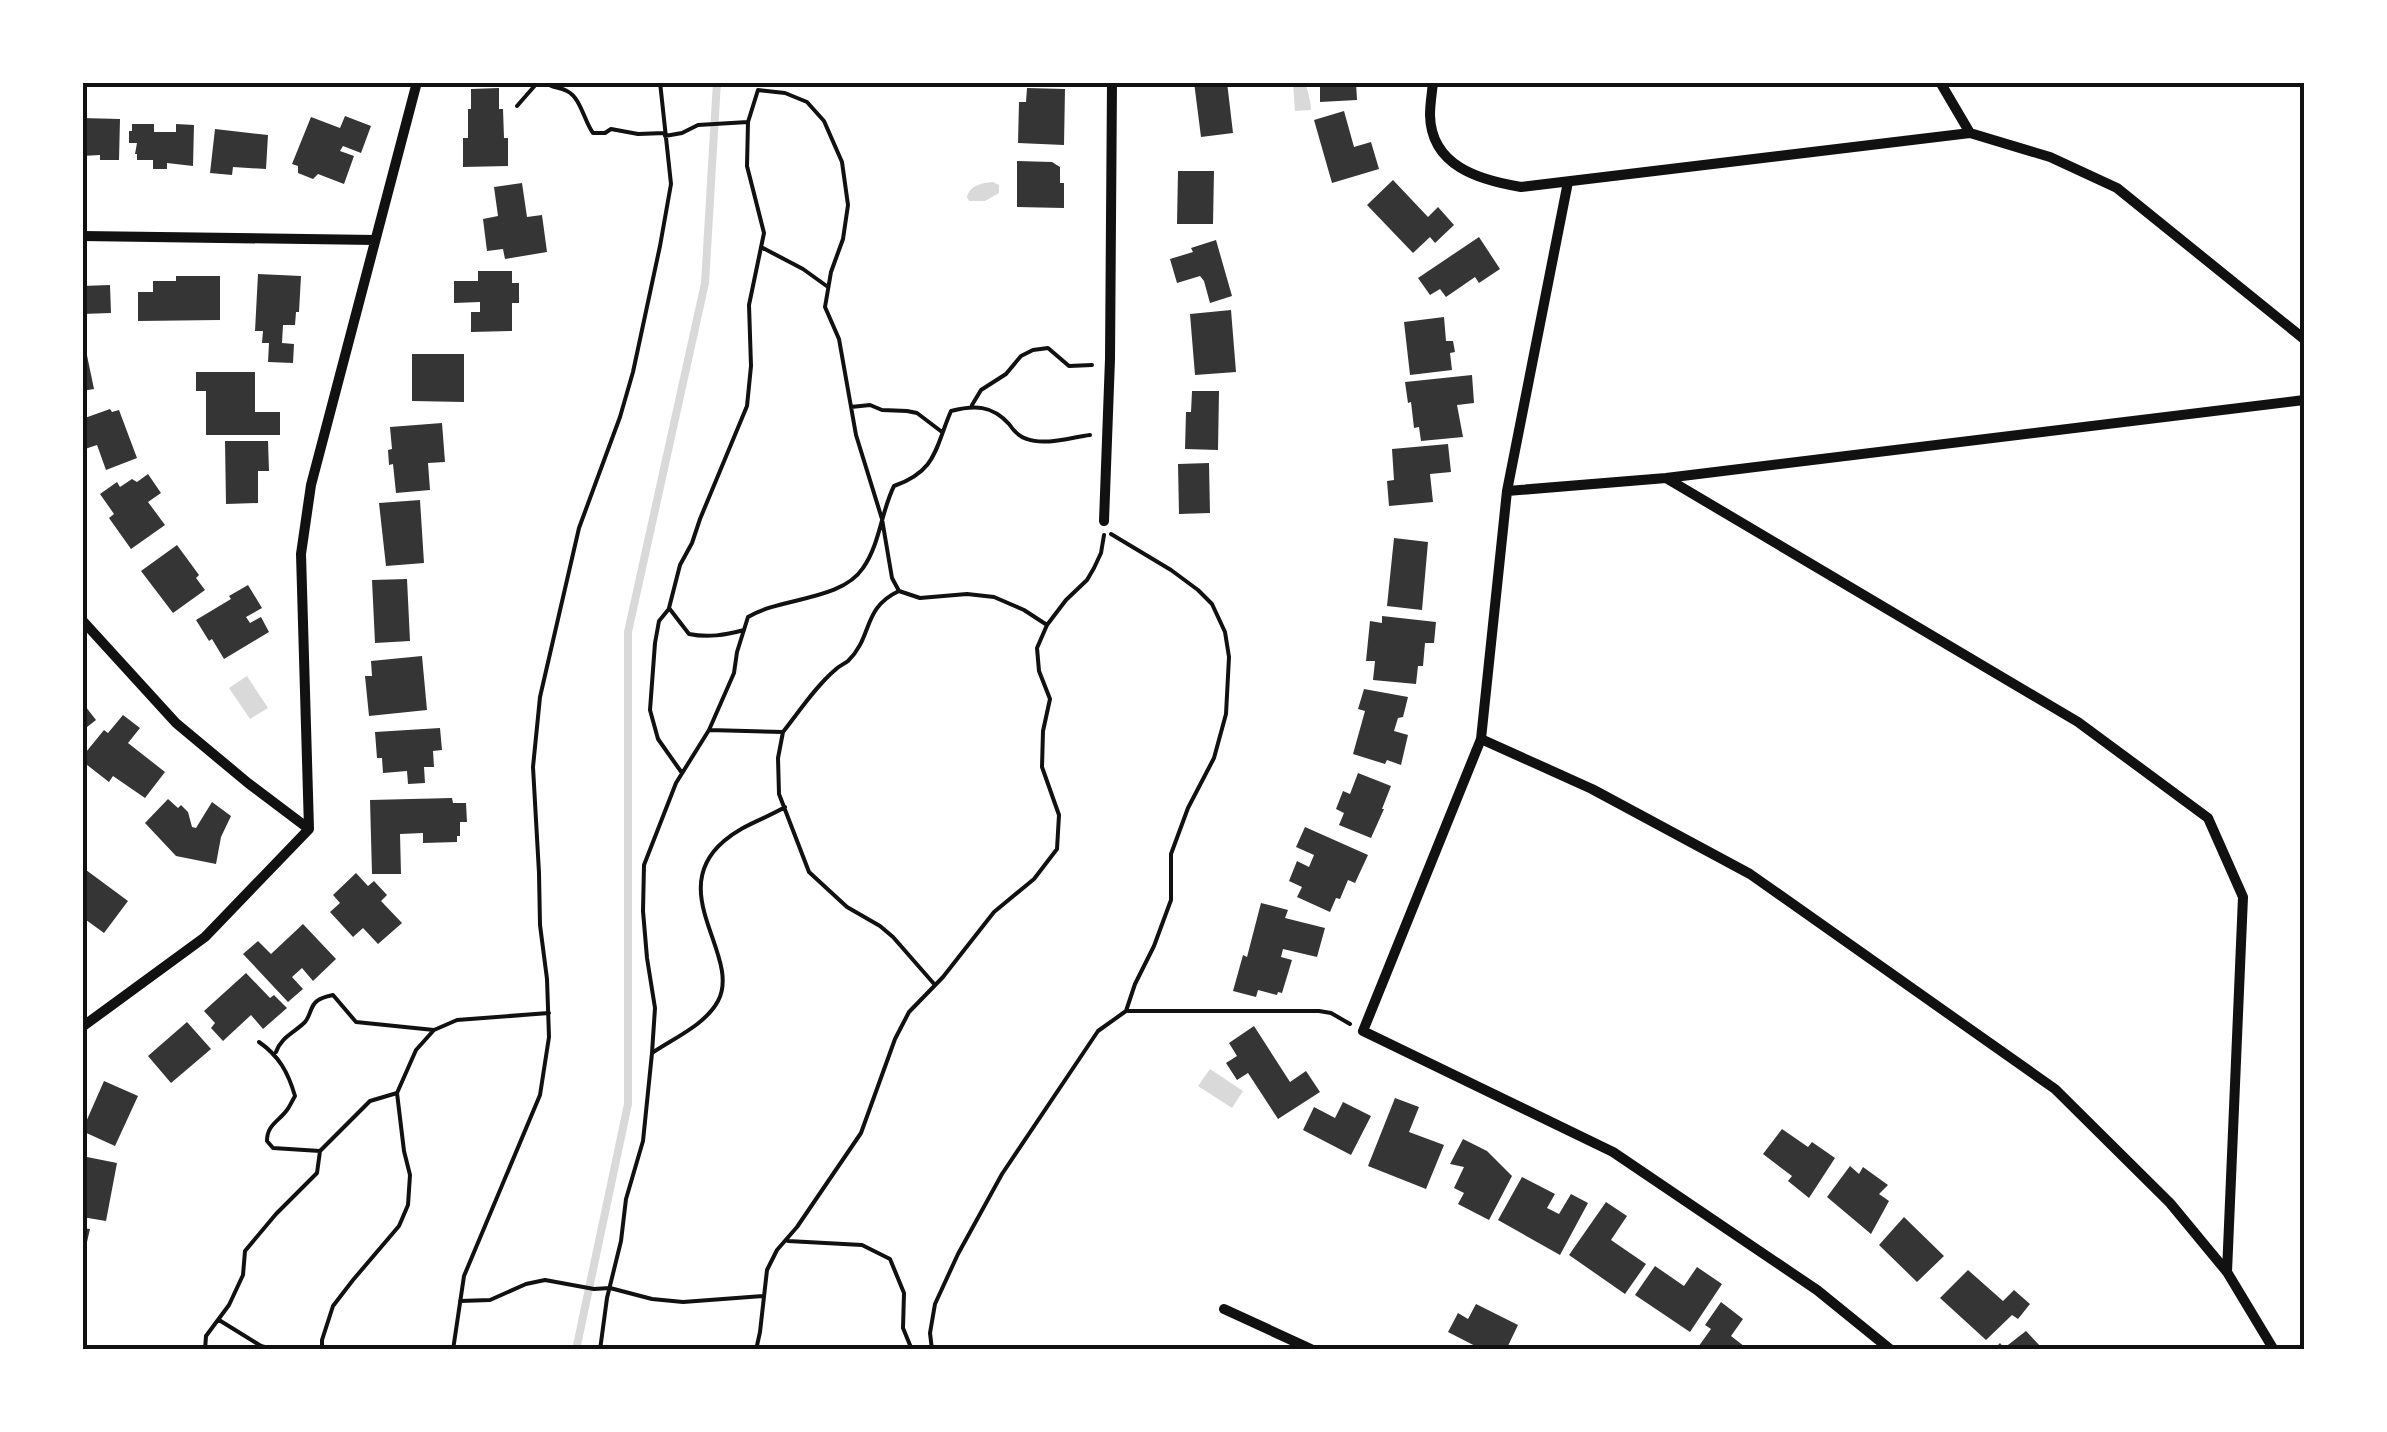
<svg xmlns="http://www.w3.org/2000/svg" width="2387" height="1432" font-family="Quicksand,sans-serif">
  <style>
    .water { fill: #d9d9d9 }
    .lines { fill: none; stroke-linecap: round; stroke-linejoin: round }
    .stream { stroke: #d9d9d9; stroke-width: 8 }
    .building { fill: #353535 }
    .path { stroke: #111; stroke-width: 4 }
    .minor { stroke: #111; stroke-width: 10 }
    .neatline { fill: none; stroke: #111; stroke-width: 4 }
  </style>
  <rect width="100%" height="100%" fill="#fff"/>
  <path class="water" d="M1293 83H1306C1307 92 1311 99 1311 110L1295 111Z
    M993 182 999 185V193L985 201H969L967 197C970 185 982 183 993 182Z
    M247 676 268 708 250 719 229 688Z
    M1210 1069 1243 1091 1232 1108 1198 1086Z"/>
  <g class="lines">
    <path class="stream" d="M576 1350 628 1104V632L705 283 717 82"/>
  </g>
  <path class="building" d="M1194 82H1227L1233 133 1201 137Z
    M1320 82H1356L1357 100 1320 102Z
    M499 88V109H503L504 138H508V166L463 167V138H468V109H471V89Z
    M1027 88 1065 89 1064 145 1018 143 1019 102H1026Z
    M1344 111 1354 147 1371 142 1379 169 1332 183 1314 120Z
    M345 116 371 126 361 153 343 146 340 151 354 156 344 184 318 174 313 179 298 173V166L292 164 311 117 340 128Z
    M82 118 120 119 119 160H100V155L82 156Z
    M132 124H154V132H176V124L194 125 193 166 167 163V169H153V160H137V154H135L137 143H129V131H132Z
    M215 129 268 135 266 169 233 167 232 175 210 173Z
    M1017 161 1052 162 1060 167V183H1064V208L1017 207Z
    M1178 171H1214L1213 224H1177Z
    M1393 180 1428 217 1438 207 1454 225 1435 243 1430 237 1413 253 1367 205Z
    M522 183 527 217 542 215 547 252 505 259 503 249 487 251 483 219 498 216 494 187Z
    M1479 237 1500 269 1479 283 1475 277 1446 297 1440 289 1430 295 1418 278Z
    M1216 240 1232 296 1210 303 1204 281 1200 276 1177 283 1170 259 1193 252 1191 248Z
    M478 271H512V283H519V303H512V331L471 332V312H480V302L454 303V281H478Z
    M258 274 301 276 299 312H296L295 325H283L282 343 294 344 293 363 268 362 269 343H262L263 331H255Z
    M176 276H220V320L138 321V292H153V281H176Z
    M110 285 111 313 82 314V286Z
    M1231 310 1236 372 1195 375 1190 314Z
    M1444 317 1446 341H1453L1455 352 1450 353 1452 370 1410 375 1404 322Z
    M82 341H84L94 389 82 391Z
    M412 354H464V402L412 401Z
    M196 372H255V412H280V435H206V391H196Z
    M1472 375 1474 403 1457 405 1463 437 1421 441 1419 427 1414 428 1411 402 1408 403 1405 382Z
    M1192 391H1219L1218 450 1185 449 1186 412H1191Z
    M110 409 112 412 119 410 137 458 106 470 97 445 85 449 82 441V419Z
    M442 423 445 462 428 463 430 490 396 493 393 464 389 465 388 450 392 449 390 427Z
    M225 441H268L269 471H258V503L226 504Z
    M1448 444 1451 472 1430 474 1433 502 1389 506 1387 481 1394 480 1392 449Z
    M1209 463 1210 513 1179 514 1178 464Z
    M148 474 161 493 148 502 165 525 131 549 109 518 114 514 100 494 117 482 120 487 132 479 137 482Z
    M420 500 424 563 386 566 379 503Z
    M1394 538 1428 542 1422 610 1387 606Z
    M177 545 199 575 196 578 205 590 173 613 141 571Z
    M407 579 410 641 375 643 372 580Z
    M248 585 262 608 246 617 250 623 261 617 269 632 224 659 212 639 209 641 196 620 231 599 229 596Z
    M1382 616 1436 622 1434 643H1425L1423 666H1418L1416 684 1373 680 1375 661H1366L1370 621 1382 623Z
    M422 656 427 710 369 716 365 676H372L371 661Z
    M1364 689 1408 697 1403 717 1398 718 1394 731 1408 735 1401 765 1387 760 1385 764 1353 754 1365 711 1358 709Z
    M82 702 96 720 82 731Z
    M123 715 140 728 128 743 165 772 145 798 113 776 109 782 82 761V757L104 730 108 733Z
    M440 728 442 750 433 751 434 767H424L425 783 408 784 407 771 383 773 382 758H377L375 732Z
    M1358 773 1391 786 1382 809H1384L1371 838 1339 825 1344 813 1336 809 1343 791 1350 794Z
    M452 798 453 803H466L467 822H460V836H457V842L423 843V833L400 834 401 874H372L370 800Z
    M168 799 178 808 181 805 188 812 192 827 196 828 212 802 231 816 221 837 216 864 176 856 145 823Z
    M1305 827 1368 855 1355 883 1348 880 1340 899 1336 898 1330 912 1297 897 1302 887 1289 881 1297 861 1309 867 1314 855 1296 847Z
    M82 867 128 901 104 933 82 917Z
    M356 873 368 886 374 881 387 895 381 901 402 923 378 944 363 928 353 937 330 912 340 903 333 895Z
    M1261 903 1288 910 1285 918 1325 928 1317 957 1283 949 1281 957 1292 960 1282 993 1278 992 1277 995 1258 990 1256 997 1233 991 1243 955 1247 957Z
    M303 924 336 959 313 981 302 968 292 977 303 989 288 1002 243 954 258 941 271 954Z
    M246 973 270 998 274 995 287 1008 263 1029 251 1015 223 1041 211 1028 215 1023 204 1011Z
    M187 1022 211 1049 171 1083 148 1056Z
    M1254 1026 1290 1082 1306 1071 1320 1092 1278 1119 1248 1073 1237 1080 1226 1063 1237 1056 1229 1043Z
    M104 1081 138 1096 115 1146 82 1131Z
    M1395 1098 1419 1107 1409 1132 1444 1145 1426 1189 1368 1166Z
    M1343 1102 1371 1116 1351 1155 1303 1130 1314 1107 1335 1118Z
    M1782 1129 1808 1147 1812 1142 1835 1158 1809 1198 1788 1181 1792 1176 1763 1154Z
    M1463 1139 1487 1151 1512 1176 1489 1220 1458 1204 1464 1193 1454 1188 1464 1167 1450 1164Z
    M82 1156 117 1163 106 1221 82 1217Z
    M1850 1166 1859 1174 1863 1167 1888 1185 1879 1194 1889 1201 1871 1234 1827 1197Z
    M1522 1177 1555 1194 1547 1208 1559 1214 1571 1194 1588 1203 1560 1255 1498 1220Z
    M1606 1202 1627 1216 1611 1240 1646 1264 1625 1294 1569 1255Z
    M1904 1217 1944 1256 1917 1282 1879 1245Z
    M82 1228 90 1229 84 1255H82Z
    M1655 1266 1684 1286 1697 1267 1722 1284 1690 1332 1635 1295Z
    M1968 1270 2003 1301 2014 1290 2030 1304 2018 1319 2012 1315 1986 1340 1940 1298Z
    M1721 1302 1743 1319 1731 1336 1749 1350H1696L1711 1329 1705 1325Z
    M1476 1304 1518 1325 1506 1350H1483L1448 1332 1458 1313 1468 1319Z
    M2026 1331 2041 1347 2038 1350H1993L2000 1343 2004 1348Z"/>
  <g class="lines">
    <path class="path" d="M544 82C553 89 558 86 567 91 581 98 584 121 593 133H605L611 129 638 134 665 133
      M517 106 538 82
      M665 136 682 133 698 125 748 122
      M761 247 803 269 828 287
      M972 405 981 390 1006 374 1021 356 1033 350 1048 348 1069 366 1092 365
      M851 407 870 405 882 410 907 411 917 413 942 432
      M668 610 659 621 655 643 650 710 658 739 682 773
      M744 630C725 635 708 638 689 634L669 608 680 565 692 543 700 519 747 406 751 366 749 305 764 233 747 166 748 122 758 90 785 93 807 102 824 121 842 162 848 205 843 239 831 272 825 307 839 339 856 435 882 519 892 578 899 591 920 598 967 594 994 597 1024 610 1047 625
      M709 730 783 732C799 712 815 687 835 670 839 666 844 664 848 661 873 637 862 608 899 591
      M783 732 778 758 779 794 809 872 847 907 880 926 893 937 935 985
      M1128 1011H1319L1331 1013 1350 1024
      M276 1052C281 1037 294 1033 305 1022 311 1015 310 1006 317 1001 322 997 328 996 333 995L356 1022 434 1030
      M652 1053C674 1038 705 1025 718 1001 742 956 664 892 724 841 742 825 765 819 785 807
      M320 1151 370 1101 397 1093
      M788 1241 862 1245 890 1259 904 1293 903 1328 912 1350
      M460 1301 490 1300 526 1284 545 1280 594 1289 610 1288 652 1299 683 1302 763 1296
      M219 1320 261 1346 276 1350
      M205 1350 206 1336 229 1305 243 1275 245 1251 276 1214 317 1173 320 1151 273 1148 267 1141C267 1125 278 1122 287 1110 290 1106 292 1101 295 1096 288 1072 279 1056 259 1042
      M322 1350V1340L333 1306 353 1280 399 1226 408 1205 410 1175 404 1151 397 1093 416 1050 434 1030 457 1020 549 1013
      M453 1350 464 1276 540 1095 549 1037 547 979 540 925 539 873 533 767 540 697 579 528 620 417 633 372 660 246 671 184 660 82
      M600 1350 607 1298 621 1241 626 1199 643 1141 652 1053 655 1008 647 958 643 911 644 865 676 783 709 730 734 673 737 652 748 617C781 597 841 601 863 568 880 544 881 512 894 486 937 471 935 448 951 411 974 405 992 405 1009 424 1013 430 1020 437 1027 439 1045 446 1072 437 1090 435
      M756 1350 760 1332 767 1270 777 1250 797 1227 861 1133 895 1039 909 1012 943 977 994 912 1034 879 1057 849 1059 815 1042 767 1043 731 1050 699 1039 671 1037 648 1047 625 1066 600 1087 580 1094 568 1101 553 1104 535
      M932 1350 930 1333 935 1304 958 1254 1002 1174 1098 1031 1126 1011 1135 984 1154 946 1171 900V854L1188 808 1214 758 1226 714 1229 657 1225 632 1212 604 1198 590 1171 570 1111 534"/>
    <path class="minor" d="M1433 82C1432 93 1430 104 1430 115 1431 166 1479 180 1521 187L1970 133 2050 157 2117 188 2304 339
      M1940 82 1970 133
      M1568 182 1507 491 1481 739 1363 1031 1613 1152 1817 1290 1891 1350
      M82 236 375 240
      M1666 478 2078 722 2208 818 2243 897 2227 1272
      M1507 491 1666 478 2304 400
      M1104 521 1110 359 1112 82
      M82 620 176 723 248 783 309 829
      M1481 739 1592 789 1750 874 2055 1089 2170 1203 2227 1272 2274 1350
      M82 1027 205 937 309 829 301 554 311 485 417 82
      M1224 1309 1313 1350"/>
  </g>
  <rect width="2387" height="1432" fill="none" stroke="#ffffff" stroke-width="170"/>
  <rect x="85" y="85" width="2217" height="1262" class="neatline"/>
</svg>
